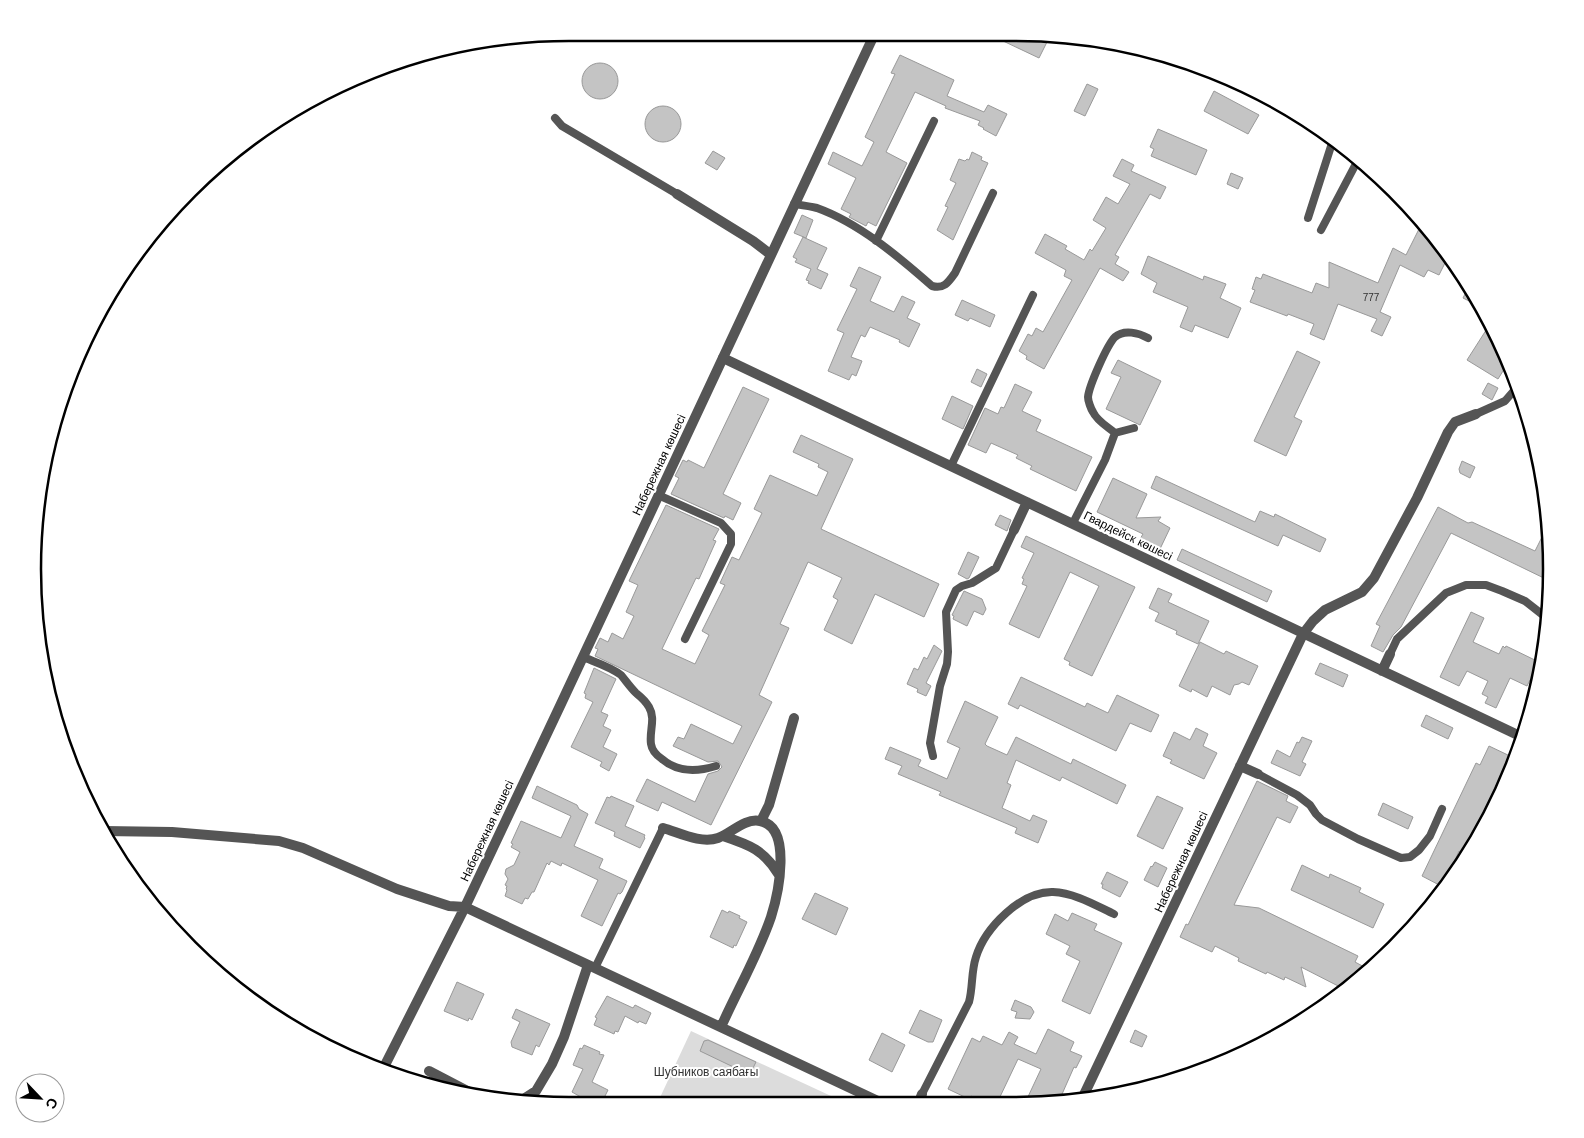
<svg xmlns="http://www.w3.org/2000/svg" width="1584" height="1138" font-family="Arial,sans-serif">
  <style>
    .green { fill: #dcdcdc }
    .building { fill: #c4c4c4; stroke: #999 }
    .lines { fill: none; stroke-linecap: round; stroke-linejoin: round }
    .service { stroke: #555; stroke-width: 8 }
    .minor { stroke: #555; stroke-width: 10 }
    .tertiary { stroke: #555; stroke-width: 10 }
    .labels { text-anchor: middle; stroke-width: 4; stroke-linejoin: round; paint-order: stroke }
    .number-label { font-size: 10px; fill: #313131 }
    .street-label { font-size: 12px; fill: #000; stroke: #fff }
    .park-label { font-size: 12px; fill: #333; stroke: #fff }
    .rim { fill: none; stroke: #000; stroke-width: 2.5 }
  </style>
  <rect width="100%" height="100%" fill="#fff"/>
  <path class="green" d="M691 1031 844 1102 657 1104Z"/>
  <path class="building" d="M984 32H1015L1050 36 1039 58Z
    M900 55 954 80 947 96 984 112 988 105 1007 114 996 136 983 129 984 128 978 125 980 121 945 108 946 106 915 92 886 152 907 163 876 226 868 222 866 226 849 217 851 214 841 209 856 178 828 164 833 152 862 166 874 142 865 137 895 74 891 73Z
    M582 81a18 18 0 1 1 36 0a18 18 0 1 1-36 0Z
    M1087 84 1098 89 1085 116 1074 111Z
    M1214 91 1259 115 1248 134 1204 111Z
    M645 124a18 18 0 1 1 36 0a18 18 0 1 1-36 0Z
    M1158 129 1207 150 1196 175 1151 156 1154 149 1150 147Z
    M713 151 725 158 717 170 705 163Z
    M972 152 982 157 981 160 988 163 953 240 937 230 948 207 945 206 956 183 950 180 959 159 965 161 967 159 969 160Z
    M1122 159 1134 165 1131 171 1166 187 1160 199 1150 194 1115 255 1119 257 1115 264 1129 272 1123 281 1100 268 1044 369 1026 359 1027 356 1019 351 1028 334 1032 336 1036 328 1043 332 1072 280 1064 276 1066 270 1035 253 1045 234 1067 246 1065 249 1084 260 1090 249 1092 251 1106 228 1093 220 1106 197 1118 204 1130 184 1113 176Z
    M1231 173 1243 178 1238 189 1227 184Z
    M802 215 813 220 806 238 794 233Z
    M1423 221 1448 257 1439 275 1428 270 1424 277 1400 265 1380 312 1391 317 1382 336 1371 331 1377 319 1338 304 1324 340 1310 334 1314 324 1288 314 1287 316 1250 302 1255 290 1252 289 1256 277 1261 279 1263 274 1312 293 1316 283 1329 288V262L1378 283 1393 248 1406 255Z
    M803 237 827 248 817 269 828 274 821 289 808 283 809 281 806 280 811 269 795 262 797 259 793 257Z
    M1148 256 1203 280 1204 276 1226 284 1220 298 1241 308 1228 338 1195 325 1192 332 1180 327 1188 307 1153 292 1157 283 1141 274Z
    M859 267 881 277 870 301 894 312 902 296 915 302 907 318 920 324 909 347 899 342 900 340 870 327 865 337 861 335 851 357 862 361 856 376 852 374 849 380 828 371 844 333 837 330 857 289 850 286Z
    M1469 286 1480 301 1483 308 1463 298Z
    M962 300 995 315 990 327 970 318 968 321 955 315Z
    M1490 324 1508 363 1498 379 1467 360Z
    M1297 351 1320 362 1294 417 1302 421 1286 456 1254 441Z
    M1118 360 1161 381 1140 425 1106 409 1121 377 1111 373Z
    M977 369 987 374 981 387 971 382Z
    M1488 383 1498 388 1492 400 1482 394Z
    M1015 384 1032 392 1022 411 1041 420 1036 431 1092 457 1076 491 1030 469 1032 466 1016 458 1018 455 991 443 986 453 968 445 985 408 998 414 1001 407 1004 408Z
    M743 387 769 399 723 494 741 503 733 520 725 516 724 518 671 494 679 478 675 476 683 460 687 462 688 460 704 468Z
    M952 396 973 406 963 429 942 419Z
    M801 435 853 459 821 529 939 584 924 617 875 594 852 644 824 630 838 600 833 597 842 578 808 562 780 624 789 628 759 695 772 702 711 825 662 802 658 811 636 801 647 779 695 802 708 774 718 771 722 767 718 761 708 762 673 746 678 737 684 739 691 724 733 744 742 726 595 656 598 649 595 648 600 638 608 642 612 633 623 639 634 616 626 612 638 585 629 581 666 505 719 529 713 540 716 541 699 579 696 578 662 649 695 664 709 635 702 631 725 585 720 583 732 557 739 560 762 513 754 509 770 475 817 496 828 472 818 467 819 464 793 452Z
    M1462 461 1475 467 1470 478 1460 473 1459 469Z
    M1156 476 1255 522 1260 511 1274 517 1275 514 1326 539 1320 552 1283 535 1278 546 1151 488Z
    M1113 478 1147 494 1136 518 1161 517 1158 521 1170 528 1160 549 1140 539 1143 534 1097 512Z
    M1438 507 1468 523 1472 522 1535 551 1548 525 1550 581 1451 533 1401 627 1393 635 1383 652 1371 646 1380 626 1376 624Z
    M1000 515 1011 520 1007 531 995 525Z
    M1026 536 1135 587 1092 676 1069 665 1070 662 1064 659 1099 586 1070 572 1039 638 1009 624 1027 586 1022 584 1024 579 1022 578 1034 553 1021 547Z
    M1182 549 1272 591 1267 602 1177 560Z
    M968 552 979 557 969 578 967 579 958 574Z
    M1158 588 1172 594 1168 602 1209 621 1198 644 1176 634 1177 631 1155 621 1159 613 1149 608Z
    M964 591 982 599 986 609 983 615 974 611 967 626 953 619 954 616 952 615Z
    M1471 612 1484 618 1473 642 1499 654 1503 646 1505 648 1506 646 1541 663 1538 676 1535 683 1530 680 1527 686 1510 678 1496 708 1485 703 1488 697 1482 694 1488 681 1467 671 1459 686 1440 677Z
    M1200 642 1224 654 1226 651 1258 666 1249 685 1242 682 1239 684 1234 685 1230 695 1212 686 1207 697 1192 689 1191 692 1179 686Z
    M934 645 942 651 926 683 931 686 926 696 917 692 918 689 907 684 914 668 918 670 924 657 927 659Z
    M1320 663 1348 675 1343 687 1315 674Z
    M594 668 616 679 601 712 608 715 603 726 611 730 603 747 617 754 609 771 600 766 602 762 571 747 593 702 585 698 586 694 584 693Z
    M1021 677 1085 707 1087 703 1108 713 1117 695 1159 715 1151 732 1130 723 1116 751 1020 705 1018 709 1008 704Z
    M965 701 998 717 985 744 987 746 1007 755 1016 737 1071 764 1073 759 1126 785 1117 804 1062 777 1060 781 1016 760 1007 783 1011 785 1002 808 1030 821 1033 815 1047 821 1038 843 1015 833 1017 828 939 795 941 792 898 774 902 766 885 759 890 747 921 760 918 766 947 779 960 748 947 742Z
    M1426 715 1453 728 1448 739 1421 726Z
    M1196 728 1208 734 1203 746 1217 753 1204 779 1170 763 1172 760 1163 756 1174 732 1190 740Z
    M1302 737 1312 741 1302 762 1306 764 1300 776 1271 763 1277 750 1290 757 1297 742 1299 743Z
    M1489 746 1510 756 1464 854 1459 851 1443 887 1422 876 1476 763 1480 765Z
    M1257 781 1288 796 1286 801 1298 807 1290 823 1277 817 1234 905 1259 908 1358 956 1355 962 1368 969 1365 975 1344 989 1301 967 1306 987 1285 977 1284 980 1267 972 1266 974 1238 961 1239 958 1215 946 1212 952 1180 937 1186 924 1188 925Z
    M537 786 577 805 579 809 588 814 574 846 603 859 599 868 627 881 622 892 620 894 618 893 602 926 581 916 598 880 562 863 561 866 551 861 549 865 547 863 534 892H532L528 899 525 898 522 904 505 896 507 890 506 889 507 886 505 885 508 879 505 874 506 869 514 865 520 852 511 847 513 844 511 843 521 821 561 838 571 816 532 798Z
    M611 796 634 806 625 826 645 835 644 837 645 838 640 848 614 836 615 832 595 823 607 797 610 798Z
    M1157 796 1183 808 1163 849 1137 836Z
    M1383 803 1413 817 1408 829 1378 815Z
    M1155 862 1167 868 1158 887 1144 880 1151 866 1152 867Z
    M1302 865 1329 878 1330 874 1361 888 1359 892 1384 904 1373 928 1291 890Z
    M1107 872 1128 882 1120 897 1102 888 1103 884H1101Z
    M815 893 848 908 836 935 802 919Z
    M722 910 728 913 729 911 740 916 739 918 747 922 736 946 734 945 733 948 710 937Z
    M1072 913 1097 924 1094 930 1122 943 1090 1014 1062 1001 1080 961 1066 954 1070 946 1046 934 1055 914 1068 921Z
    M457 982 484 994 472 1020 469 1018 468 1021 444 1011Z
    M607 996 633 1008 635 1005 651 1013 646 1024 639 1021 638 1023 625 1016 618 1032 615 1031 614 1034 594 1025 597 1018 595 1017Z
    M1015 1000 1031 1007 1034 1012 1030 1019 1015 1018 1017 1012 1011 1010Z
    M516 1009 550 1024 539 1047 536 1045 532 1055 512 1047 511 1042 520 1022 512 1018Z
    M920 1010 942 1020 933 1042H928L909 1033Z
    M1048 1029 1074 1042 1070 1051 1082 1056 1076 1068 1074 1067 1059 1101H1026L1041 1069 1018 1059 998 1101 983 1102 971 1096 969 1099 948 1089 972 1038 980 1042 983 1036 1002 1045 1009 1032 1018 1037 1014 1044 1036 1054Z
    M1135 1030 1147 1036 1142 1047 1130 1042Z
    M882 1033 905 1045 892 1072 869 1060Z
    M708 1040 756 1062 751 1072 749 1071 748 1074 700 1051 704 1041Z
    M584 1045 600 1052 599 1054 604 1055 592 1082 608 1090 601 1104H593L572 1092 583 1069 573 1065 580 1048 582 1049Z"/>
  <g class="lines">
    <path class="service" d="M555 118 562 126 677 194
      M794 204C801 205 809 206 817 208 859 223 899 257 932 286 944 289 948 283 955 273L993 193
      M1308 218 1333 140
      M1321 230 1359 158
      M876 241 934 121
      M1476 414 1505 401 1518 386
      M1134 428 1115 433C1108 427 1097 421 1093 412 1091 409 1088 401 1088 397 1089 386 1107 345 1115 337 1124 329 1139 333 1148 338
      M951 466 1033 295
      M658 495 721 523 731 534V544L685 639
      M1073 523 1105 460 1115 433
      M1390 654 1397 639 1446 593 1466 585H1486L1502 591 1525 601 1548 619
      M583 657C595 662 611 667 621 675 626 681 630 687 636 693 641 697 645 700 649 707 656 719 649 731 651 744 652 751 656 755 662 759 677 772 697 772 716 766
      M933 756 930 743 940 686 947 664 948 652 946 612 956 590 962 586 972 583 996 568 1014 530
      M1258 774 1297 795 1310 805 1316 814 1322 820 1358 839 1401 858 1410 857 1419 850 1430 836 1442 809
      M595 968 663 828
      M922 1094 969 1002C973 987 971 972 976 957 985 928 1021 891 1053 892 1075 893 1095 905 1114 914"/>
    <path class="minor" d="M677 194 753 241 770 254
      M723 358 1522 737
      M1014 530 1027 502
      M1382 671 1390 654
      M1240 766 1258 774
      M761 821 769 805 794 718
      M663 828C680 833 701 844 718 838 732 833 744 818 760 821 793 827 778 895 771 917 758 955 737 991 721 1027
      M723 836C750 845 764 850 779 875
      M465 907 880 1102
      M429 1071 475 1095
      M1081 1101 1303 634 1313 621 1325 610 1362 592 1374 578 1417 498 1448 432 1455 422 1476 414
      M519 1102 536 1091 552 1064 564 1037 588 965
      M919 1102 922 1094"/>
    <path class="tertiary" d="M104 831 172 832 279 841 303 848 397 889 449 906 465 907
      M383 1069 465 907 560 706 875 33"/>
  </g>
  <g class="labels">
    <g class="number-label">
      <text x="1371" y="301">777</text>
    </g>
    <g class="street-label">
      <text transform="translate(659 465) rotate(-65)" y="4">Набережная көшесі</text>
      <text transform="translate(1128 536) rotate(26)" y="4">Гвардейск көшесі</text>
      <text transform="translate(487 831) rotate(-65)" y="4">Набережная көшесі</text>
      <text transform="translate(1181 862) rotate(-65)" y="4">Набережная көшесі</text>
    </g>
    <g class="park-label">
      <text x="706" y="1076">Шубников саябағы</text>
    </g>
  </g>
  <path d="M0 0H1584V1138H0ZM569 41H1015A528 528 0 0 1 1543 569V569A528 528 0 0 1 1015 1097H569A528 528 0 0 1 41 569V569A528 528 0 0 1 569 41Z" fill="#fff" fill-rule="evenodd"/>
  <path class="rim" d="M569 41H1015A528 528 0 0 1 1543 569V569A528 528 0 0 1 1015 1097H569A528 528 0 0 1 41 569V569A528 528 0 0 1 569 41Z"/>
  <g transform="translate(40 1098) rotate(115)"><circle r="24" fill="#ffffff" stroke="#999999"/>
  <path d="M0-4L9 19L0 12L-9 19Z" fill="#000000"/>
  <text y="-8" font-size="14" font-weight="bold" text-anchor="middle" fill="#000000">С</text>
  </g>
</svg>
